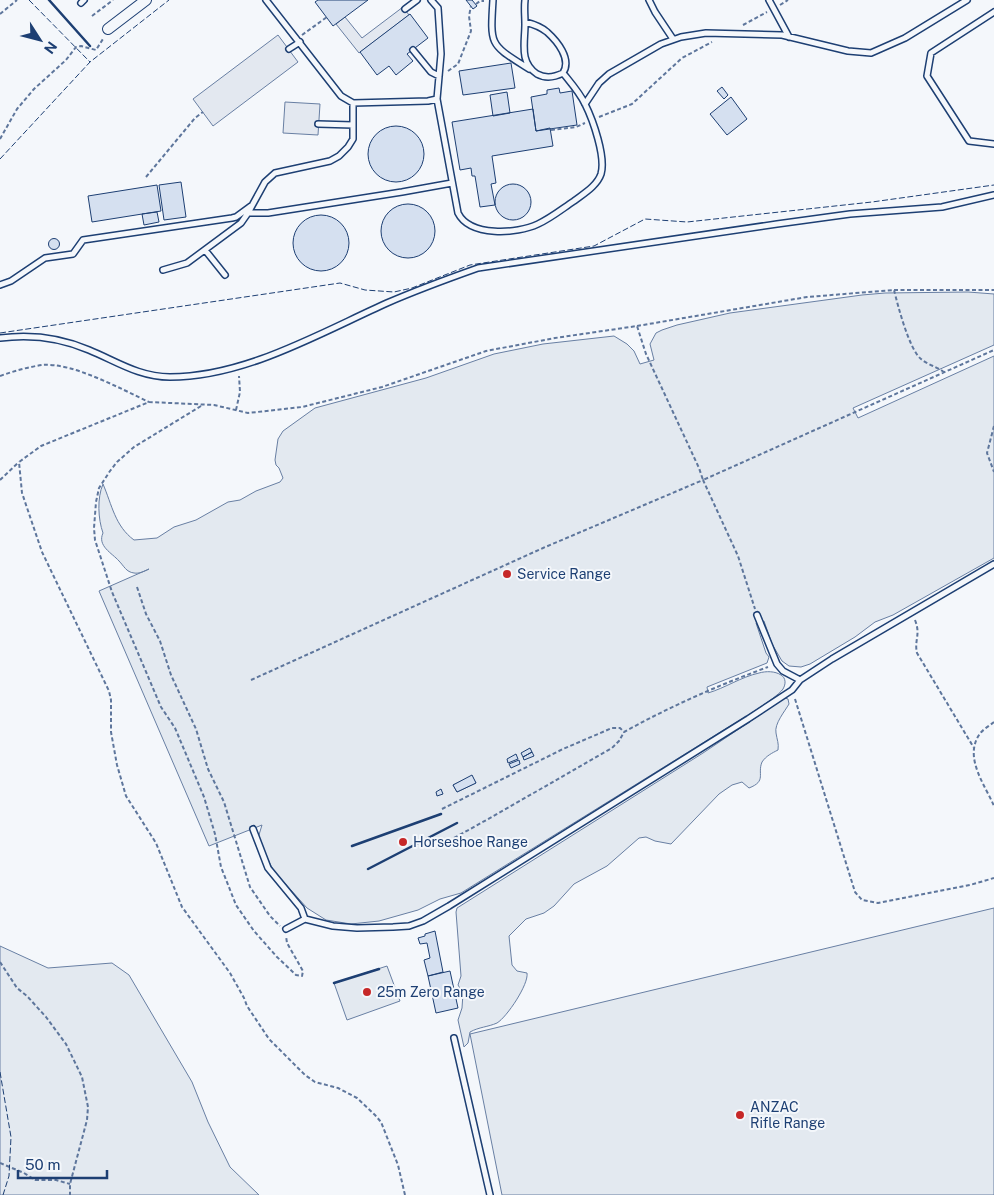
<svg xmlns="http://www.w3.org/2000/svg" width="994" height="1195" font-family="'Public Sans',sans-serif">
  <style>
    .green { fill: #e3e9f0; stroke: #687fa3; fill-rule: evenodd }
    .parking { fill: #e3e8f0; stroke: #687fa3 }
    .building { fill: #d5e0f0; stroke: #1d3f73 }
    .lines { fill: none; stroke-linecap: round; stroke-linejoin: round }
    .service-casing { stroke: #1d3f73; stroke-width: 8 }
    .minor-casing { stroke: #1d3f73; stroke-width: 12 }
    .path { stroke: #5e769c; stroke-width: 2; stroke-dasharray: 4 2.5; stroke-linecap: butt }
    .service { stroke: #f4f7fb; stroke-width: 5 }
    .minor { stroke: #f4f7fb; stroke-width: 10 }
    .fence { stroke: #1d3f73; stroke-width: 1; stroke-dasharray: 6 2.5; stroke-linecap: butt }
    .wall { stroke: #1d3f73; stroke-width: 2.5 }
    .poi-dot { fill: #c62828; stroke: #f4f7fb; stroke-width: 2 }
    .labels { text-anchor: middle; stroke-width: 4; stroke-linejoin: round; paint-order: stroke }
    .poi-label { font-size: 14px; fill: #1d3f73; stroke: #f4f7fb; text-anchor: start }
  </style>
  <rect width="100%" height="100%" fill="#f4f7fb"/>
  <path class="green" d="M968 292 994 294V345L853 408 858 418 994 356V558L893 615 875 622 855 637 810 664 801 667 789 666 782 661 772 644 764 621 756 623 766 653 769 657 767 663 707 687 708 693C725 688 741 677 759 673 766 671 775 671 781 675 786 678 786 684 783 689 776 699 735 723 722 731L461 893 440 899 418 910 379 921 351 924 326 920 307 908 273 870 258 838 262 825 209 846 99 591 149 569C145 571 139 574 134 573 126 572 124 566 119 561 112 553 97 546 103 533 98 519 97 498 103 484 112 505 115 526 134 540L157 538 174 527 196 520 228 502 240 500 256 491 280 482 283 478 279 468 276 465 275 460 278 439 283 431 315 408 426 378 494 354 543 344 614 336 627 344 634 351 640 364 654 360 650 344 656 333 662 330 677 325 730 313 862 295 885 293ZM472 776 476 783 457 792 453 785Z
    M785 698 788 699 789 704C785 711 774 724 776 733 777 740 779 743 778 750 772 753 766 756 762 762 757 774 767 781 749 788L742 782 732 785 719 794 671 844 655 841 646 837 639 838 607 866 574 884 554 906 544 913 526 919 509 936 512 965 517 971 527 973C529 984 507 1017 497 1023 488 1027 479 1027 470 1032L468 1043 464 1047 458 1020 462 1008 463 993 458 985 461 976 456 912 457 908 703 753Z
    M994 908V1195H502L470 1034Z
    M0 946 48 968 112 963 129 975 192 1082 208 1122 230 1167 259 1195H0Z
    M387 966 400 1001 347 1020 334 983Z"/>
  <path class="parking" d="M403 7 409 15 359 53 336 24 345 17 362 38Z
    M278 35 298 62 213 126 193 99Z
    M285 102 320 104 318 135 283 133Z"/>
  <path class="building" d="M318 0H368L333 26 315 2Z
    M466 0H472L477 6 473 9Z
    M410 14 428 38 407 54 413 61 396 75 389 66 377 75 360 52Z
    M511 63 515 88 463 95 459 71Z
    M722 87 728 95 724 99 717 91Z
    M559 88 560 93 572 91 577 125 536 131 531 97 547 94V90Z
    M507 92 510 113 493 116 490 95Z
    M731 97 747 119 727 135 710 114Z
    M533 109 536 131 550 128 553 146 492 156 496 183 491 184 495 205 480 207 475 176H472L471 168 460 170 452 122Z
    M368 154a28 28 0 1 1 56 0a28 28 0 1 1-56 0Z
    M181 182 186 217 164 220 159 185Z
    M495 202a18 18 0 1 1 36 0a18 18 0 1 1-36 0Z
    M157 185 161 211 92 222 88 196Z
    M381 231a27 27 0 1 1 54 0a27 27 0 1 1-54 0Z
    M157 212 159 222 144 225 142 214Z
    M293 243a28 28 0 1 1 56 0a28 28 0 1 1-56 0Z
    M48.5 244a5.5 5.5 0 1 1 11 0a5.5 5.5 0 1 1-11 0Z
    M530 748 532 752 523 757 521 753Z
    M532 752 534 756 524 760 523 757Z
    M516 754 518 759 508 763 507 759Z
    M519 760 520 764 511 768 509 764Z
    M472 775 476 783 457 792 453 785Z
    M441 789 443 794 437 796 436 792Z
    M435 931 443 972 428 976 424 960 430 958 427 943 420 944 418 938 425 936V934Z
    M450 971 458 1008 436 1013 428 976Z"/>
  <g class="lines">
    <g class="service-casing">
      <path id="service" d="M266 0 341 96 353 103 428 101 437 99 458 213C470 237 517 234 538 224 551 218 562 209 574 201 583 194 597 186 601 174 606 157 593 120 585 104 580 93 571 83 563 73
        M431 0 438 8 441 54 437 99
        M493 0C490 47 490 44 529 69
        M525 0C524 8 525 16 525 24 525 43 519 62 537 74 546 79 555 77 563 73 572 59 557 41 547 32 541 27 533 24 525 22
        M649 0 655 12 673 39
        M769 0 789 37
        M81 3 84 0
        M405 9 417 0
        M994 12 931 53 927 76 969 141 994 144
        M289 49 300 42
        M413 50 431 72 439 76
        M585 104 599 83 609 74 661 44 681 37 706 33 782 35 848 51 871 53 905 38 967 0
        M318 124 353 125
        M248 213H268L402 192 452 183
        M205 250 225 275
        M163 270 187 263 241 223 248 213 265 182 275 173 330 161 339 156 348 147 353 139V103
        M0 285 11 281 45 258 73 254 83 240 232 218 236 217 251 206
        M0 338C31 334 59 337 89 350 116 361 139 377 170 377 245 377 320 333 387 303 417 290 447 279 478 268L777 224 850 214 942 207 994 195
        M757 615 777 664 783 671 800 680
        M253 829 268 868 301 908 305 919 333 926 357 928 393 927 409 926 423 921 449 906 748 719 792 690 800 680 832 659 994 564
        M286 929 305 919
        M454 1038 490 1195"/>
    </g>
    <g class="minor-casing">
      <path id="minor" d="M108 29 146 0"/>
    </g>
    <path class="path" d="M476 4 480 1H484
      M780 5 788 0
      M0 14 17 0
      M92 16 113 0
      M743 25 767 12
      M302 35 327 17
      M448 71 458 64 471 31 469 16 471 6
      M599 117 632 104 682 58 712 42
      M551 130 576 127 585 123
      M0 139 17 109 34 89 66 60 76 47 81 46 96 50 103 39
      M146 177 195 118 203 112
      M894 290H994
      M637 326 807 297 894 290C898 306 909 349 921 359 928 365 938 367 945 373
      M0 376C14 371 28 367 42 365 72 362 121 389 149 402
      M201 406 134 447 117 462 110 471 99 488 96 502 94 528 95 540 112 592 161 707 175 728 204 797 215 834 221 867 236 905 254 931 277 957 296 975 302 976 303 971 287 943 286 936
      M236 410 240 392 239 376
      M994 426 987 453 994 472
      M0 480 19 462
      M137 587 146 614 160 641 171 675 196 729 208 769 224 802 250 887 270 916 280 926
      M915 620C921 635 914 640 917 653L974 748
      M251 680 543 548 703 480 738 556 755 609
      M795 699 855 892 862 900 878 903 970 885 994 878
      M994 722C989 726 982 730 979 735 964 758 985 785 994 806
      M442 809 563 749 612 728H620L624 732C671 706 719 685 768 667
      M454 838C507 809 559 778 612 748L619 741 624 732
      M0 962 17 988 27 996 46 1017 66 1044 82 1077 88 1107 87 1120 70 1184V1195
      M0 1163 24 1173 35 1180H56L70 1184
      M405 1195 398 1165 381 1122 375 1115 357 1098 338 1088 315 1082 305 1075 269 1039 247 1006 244 998 230 973 182 907 156 843 126 796 117 765 111 732V700L109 691 42 552 22 493 19 462 41 446 149 402 214 405 248 413 302 407 382 387 486 351 555 338 637 326 646 354 699 468 703 480 994 350"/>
    <use href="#service" class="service"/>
    <use href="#minor" class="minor"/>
    <path class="fence" d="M29 0 90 62
      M0 159 90 62 169 0
      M0 333 340 283 365 290 394 292 412 288 470 265 594 246 645 219 687 222 872 202 994 185
      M0 1072 11 1137 9 1176 3 1195"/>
    <path class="wall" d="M49 0 90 46
      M352 846 441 814
      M368 869 457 823
      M334 983 379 969"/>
  </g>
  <g class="poi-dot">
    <circle cx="507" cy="574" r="5"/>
    <circle cx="403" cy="842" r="5"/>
    <circle cx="367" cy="992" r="5"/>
    <circle cx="740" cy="1115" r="5"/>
  </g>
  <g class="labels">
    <g class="poi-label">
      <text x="517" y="579">Service Range</text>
      <text x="413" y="847">Horseshoe Range</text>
      <text x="377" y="997">25m Zero Range</text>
      <text x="750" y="1112">ANZAC<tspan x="750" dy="16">Rifle Range</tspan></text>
    </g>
  </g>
  <g transform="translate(40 40) rotate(126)" stroke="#f4f7fb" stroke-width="4" paint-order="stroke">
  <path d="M0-4L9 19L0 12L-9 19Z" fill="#1d3f73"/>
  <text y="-8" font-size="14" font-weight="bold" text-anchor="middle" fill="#1d3f73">N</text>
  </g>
  <path d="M18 1170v8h89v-8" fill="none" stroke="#1d3f73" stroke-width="2.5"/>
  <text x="25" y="1170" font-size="15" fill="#1d3f73" stroke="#f4f7fb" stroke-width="4" paint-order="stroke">50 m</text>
</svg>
